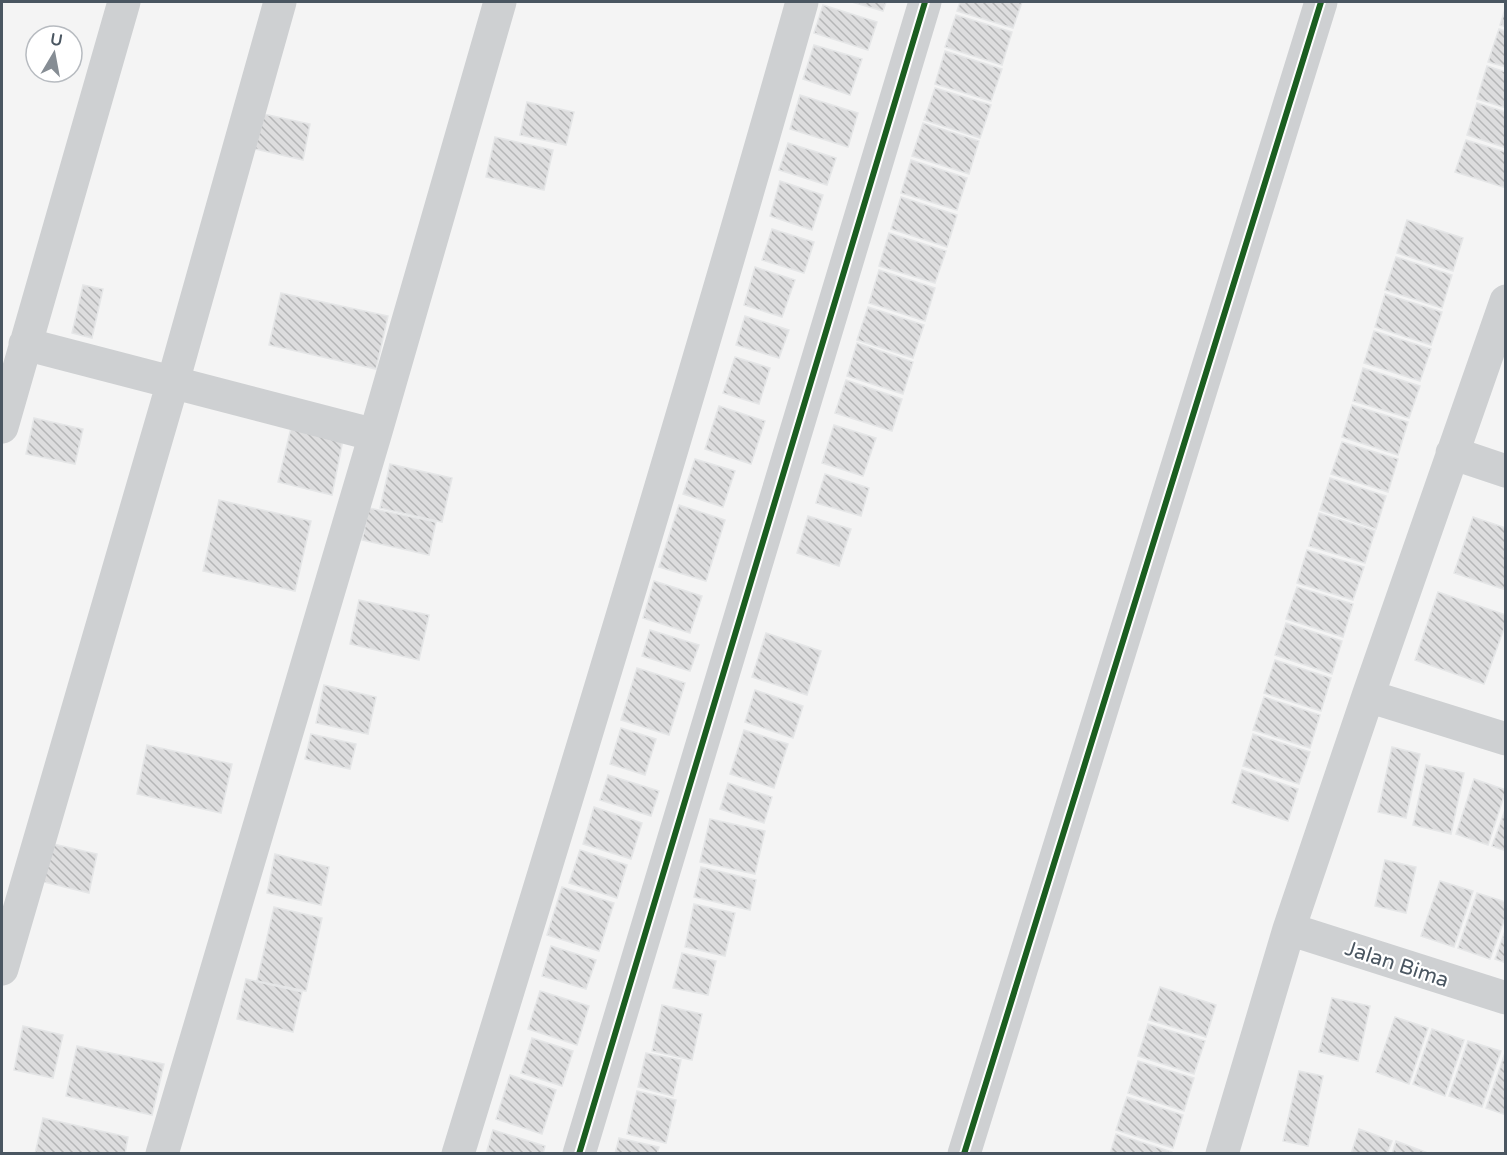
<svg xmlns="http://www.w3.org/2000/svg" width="1507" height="1155" font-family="'Varela Round',sans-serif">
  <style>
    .building { fill: url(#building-back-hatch); stroke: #e5e6e7; stroke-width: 1.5 }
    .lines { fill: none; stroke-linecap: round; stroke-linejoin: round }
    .minor { stroke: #ced0d2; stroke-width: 33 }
    .cycleway-casing { stroke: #fff; stroke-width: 10 }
    .cycleway { stroke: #1b5e20; stroke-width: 6 }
    .labels { text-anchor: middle; stroke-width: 4.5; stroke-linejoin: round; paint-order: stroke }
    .street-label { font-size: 21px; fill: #4a5661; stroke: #fff }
  </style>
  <defs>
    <pattern id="building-back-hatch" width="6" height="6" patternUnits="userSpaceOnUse" patternTransform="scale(1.5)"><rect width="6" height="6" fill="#ddddde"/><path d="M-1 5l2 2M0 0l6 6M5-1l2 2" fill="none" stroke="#b5b6b7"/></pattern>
  </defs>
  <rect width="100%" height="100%" fill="#f4f4f4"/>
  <path class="building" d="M852 2H886L883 11Z
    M960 2H1022L1013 28 957 11Z
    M823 5 877 22 868 50 814 33Z
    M1506 6V27L1500 25Z
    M956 15 1012 32 1002 65 945 47Z
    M1499 29 1506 31V67L1488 62Z
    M814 45 862 59 850 95 803 79Z
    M945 51 1002 69 991 101 935 84Z
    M1487 66 1506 72V108L1477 99Z
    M935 88 991 105 980 138 924 120Z
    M800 95 858 113 848 147 790 129Z
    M527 102 574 112 566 145 520 135Z
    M1477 103 1506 112V148L1467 135Z
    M259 113 310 124 303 160 251 148Z
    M923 123 979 141 969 174 912 156Z
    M495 137 553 150 544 190 486 177Z
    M1466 140 1506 152V188L1455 172Z
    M788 143 836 158 827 185 779 170Z
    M911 160 967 178 957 210 901 193Z
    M780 181 823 195 812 230 770 216Z
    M901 197 957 215 947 247 891 229Z
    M1407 220 1463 238 1453 271 1397 253Z
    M772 229 814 242 804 273 762 260Z
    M889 233 946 251 935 283 879 266Z
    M1396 257 1452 275 1442 308 1385 290Z
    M755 267 795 280 782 317 744 305Z
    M879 270 935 288 925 321 869 303Z
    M83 285 103 289 92 338 72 333Z
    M281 293 388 316 376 369 269 345Z
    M1385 294 1442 312 1431 345 1375 327Z
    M868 307 924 325 913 358 857 340Z
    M745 316 789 330 779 358 736 345Z
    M1374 331 1431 349 1420 381 1364 363Z
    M857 343 913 362 903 394 847 376Z
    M735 357 770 368 759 404 723 393Z
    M1363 368 1420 386 1409 418 1353 401Z
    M846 380 902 399 892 431 835 413Z
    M1352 405 1408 422 1398 455 1342 437Z
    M719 406 765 421 751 464 705 449Z
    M34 418 83 429 75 464 26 454Z
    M834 425 876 438 863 476 822 463Z
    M291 428 343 440 332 495 278 482Z
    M1342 442 1398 459 1388 492 1331 474Z
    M695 459 735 471 723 507 683 494Z
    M390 464 452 478 442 522 380 508Z
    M825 474 869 488 861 516 816 503Z
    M1330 478 1386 496 1376 529 1320 510Z
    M219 500 311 521 295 591 203 571Z
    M679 505 725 520 706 581 659 567Z
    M369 508 436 522 429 555 362 540Z
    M1319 513 1375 531 1365 563 1309 546Z
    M808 516 851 529 839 566 797 553Z
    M1473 517 1506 528V590L1454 573Z
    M1307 550 1364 567 1353 600 1297 583Z
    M654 581 702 596 690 633 643 618Z
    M1297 587 1353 604 1343 637 1286 619Z
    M1438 592 1506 615V623L1484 684 1415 660Z
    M359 600 429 615 419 660 350 644Z
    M1286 623 1342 641 1332 674 1275 655Z
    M650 630 699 645 690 671 642 656Z
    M766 633 821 651 807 695 752 677Z
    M1275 660 1331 678 1321 711 1264 693Z
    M637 668 685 683 669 735 621 720Z
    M324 685 376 697 368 734 316 723Z
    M755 690 803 706 793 738 745 722Z
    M1264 697 1320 715 1310 748 1253 730Z
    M621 728 656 739 645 775 610 764Z
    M744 730 788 744 774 788 730 774Z
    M311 734 356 744 350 769 305 759Z
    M1253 734 1310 752 1299 784 1243 766Z
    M147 745 232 764 221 813 137 794Z
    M1392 747 1420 754 1406 818 1378 812Z
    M1426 765 1464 773 1451 834 1413 825Z
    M1242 770 1298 789 1288 821 1232 803Z
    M608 775 659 791 651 816 600 800Z
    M1474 779 1506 790 1488 845 1456 834Z
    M728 783 772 797 764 823 720 809Z
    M594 807 642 823 631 859 583 844Z
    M1506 807V851L1492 846Z
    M710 819 765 831 755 874 700 862Z
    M45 842 97 854 89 893 36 880Z
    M580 850 627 865 617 898 569 883Z
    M275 854 329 867 321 905 267 893Z
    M1385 860 1416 867 1406 913 1375 906Z
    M701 867 756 880 750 910 694 897Z
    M1440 881 1473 891 1454 947 1421 936Z
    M562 887 614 903 599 951 547 935Z
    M1477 893 1506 902V915L1490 959 1458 948Z
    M694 904 735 913 725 956 685 947Z
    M274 907 322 918 306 991 257 981Z
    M1506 928V963L1495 959Z
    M551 946 596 960 586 989 542 976Z
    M682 953 716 961 708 995 673 988Z
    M246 979 302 992 293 1032 237 1019Z
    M1160 987 1216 1005 1206 1037 1149 1020Z
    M540 991 589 1006 577 1045 528 1029Z
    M1332 998 1370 1006 1358 1061 1319 1052Z
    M662 1005 702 1014 692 1060 652 1051Z
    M1395 1017 1428 1028 1409 1084 1376 1072Z
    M1148 1024 1205 1041 1194 1074 1138 1056Z
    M23 1026 63 1035 53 1078 14 1070Z
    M1432 1029 1464 1040 1445 1096 1413 1084Z
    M532 1038 573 1051 562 1086 521 1073Z
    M1468 1041 1501 1051 1482 1107 1449 1096Z
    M77 1046 164 1064 152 1115 66 1096Z
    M646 1053 681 1060 673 1096 638 1087Z
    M1505 1053H1506V1115L1486 1108Z
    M1138 1061 1194 1078 1184 1111 1128 1093Z
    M1299 1071 1323 1076 1308 1146 1283 1141Z
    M510 1075 556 1090 542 1134 496 1119Z
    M637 1091 676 1100 666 1143 627 1134Z
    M1127 1097 1183 1115 1173 1148 1116 1130Z
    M43 1118 128 1137 125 1154H35Z
    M1359 1129 1392 1141 1387 1154H1351Z
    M493 1130 545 1146 543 1154H486Z
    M1116 1134 1172 1152V1154H1110Z
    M619 1138 659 1147 657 1154H615Z
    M1396 1141 1428 1153V1154H1392Z"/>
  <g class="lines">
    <path class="minor" d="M25 344 375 435
      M2 427 124 2
      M1452 453 1506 471
      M1368 696 1506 739
      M1289 929 1506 998
      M2 969 173 382 280 2
      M162 1154 375 435 500 2
      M458 1154C576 770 693 387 802 2
      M579 1154 925 2
      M964 1154 1321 2
      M1222 1154 1289 929 1368 696 1506 301"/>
    <g class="cycleway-casing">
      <path id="cycleway" d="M579 1154 925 2
        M964 1154 1321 2"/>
    </g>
    <use href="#cycleway" class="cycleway"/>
  </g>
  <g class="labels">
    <g class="street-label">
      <text transform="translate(1397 964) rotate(18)" y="7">Jalan Bima</text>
    </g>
  </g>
  <rect width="1507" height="1155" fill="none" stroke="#4a5661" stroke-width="6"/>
  <g transform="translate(54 54) rotate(10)"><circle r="28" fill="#ffffff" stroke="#b7bbc0" stroke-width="1.5"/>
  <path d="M0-4.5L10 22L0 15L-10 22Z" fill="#868d94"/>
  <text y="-9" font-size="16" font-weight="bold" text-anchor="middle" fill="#4a5661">U</text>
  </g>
</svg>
